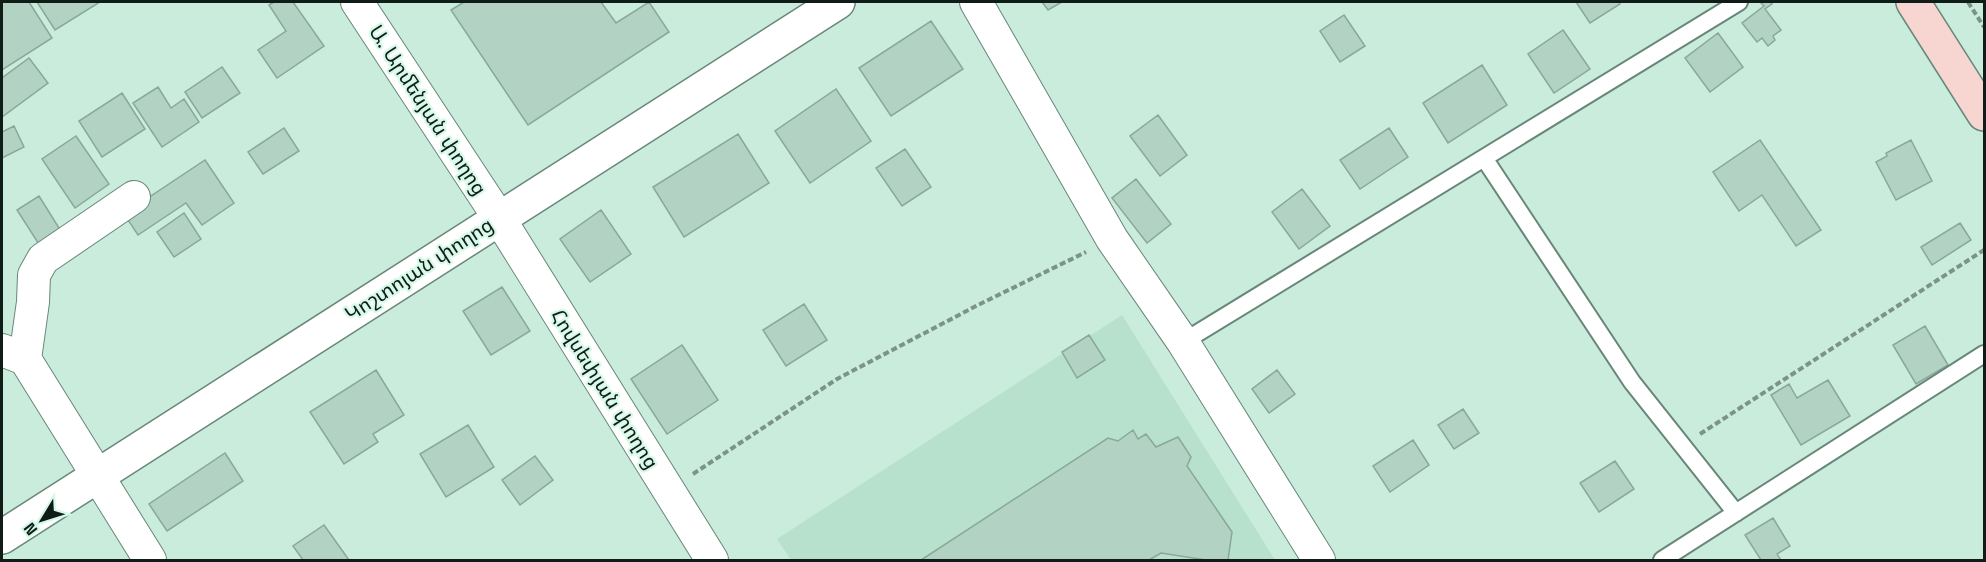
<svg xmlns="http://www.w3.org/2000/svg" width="1986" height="562" font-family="'Space Grotesk','Noto Sans Armenian',sans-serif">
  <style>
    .built { fill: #b7e0cd }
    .building { fill: #b2d2c3; stroke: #88a89a; stroke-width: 1.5 }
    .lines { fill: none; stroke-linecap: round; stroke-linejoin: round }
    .service-casing { stroke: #688779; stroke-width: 20 }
    .minor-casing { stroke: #688779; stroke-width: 34 }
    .tertiary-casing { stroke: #688779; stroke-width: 36 }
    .secondary-casing { stroke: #688779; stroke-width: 36 }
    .path { stroke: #7b9388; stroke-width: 4; stroke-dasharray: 6 3; stroke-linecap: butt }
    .service { stroke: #fff; stroke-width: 16 }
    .minor { stroke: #fff; stroke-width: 32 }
    .tertiary { stroke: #fff; stroke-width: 33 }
    .secondary { stroke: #f7d6d2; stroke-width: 33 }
    .labels { text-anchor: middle; stroke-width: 4.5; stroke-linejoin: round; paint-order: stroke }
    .street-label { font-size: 20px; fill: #101c17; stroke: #d7f9e9 }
  </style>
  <rect width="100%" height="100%" fill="#caecdc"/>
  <path class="built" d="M1122 315 1275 560H791L777 539Z"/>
  <path class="building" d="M2 2H29L52 38 2 70Z
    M37 2H100L55 30Z
    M274 2H293L324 46 277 78 258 50 286 31 269 5Z
    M464 2H601L616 23 649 2 669 32 528 125 451 10Z
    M1042 2H1062L1048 10Z
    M1576 2H1619L1620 4 1590 23Z
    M1760 2H1770L1772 4 1765 9 1781 30 1773 36 1775 40 1768 46 1762 38 1757 42 1742 23 1764 6Z
    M1344 15 1365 46 1340 62 1320 31Z
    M931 21 963 69 891 116 859 68Z
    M1563 30 1590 69 1554 93 1528 54Z
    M1718 33 1743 67 1710 92 1685 58Z
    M29 58 48 83 2 117V78Z
    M1482 65 1507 105 1448 143 1423 103Z
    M222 67 240 93 202 118 185 92Z
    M158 87 171 108 184 99 199 122 162 147 133 103Z
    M836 89 871 141 810 183 775 131Z
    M122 93 145 129 102 157 79 121Z
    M1158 115 1187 155 1160 176 1130 136Z
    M14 126 24 147 2 158V132Z
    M284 128 299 151 263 174 248 152Z
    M1389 128 1408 157 1360 189 1340 160Z
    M738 134 769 183 684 237 653 187Z
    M76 136 109 184 75 208 42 159Z
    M1760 140 1821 230 1796 246 1762 195 1739 211 1713 172Z
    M1911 140 1932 181 1896 200 1876 162 1887 156 1886 153Z
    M905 149 931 187 902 206 876 168Z
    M205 160 234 203 202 225 186 203 138 235 124 214Z
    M1136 179 1171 224 1147 243 1112 198Z
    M1302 189 1330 226 1299 249 1272 212Z
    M39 196 64 236 42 249 17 210Z
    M601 210 631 254 590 282 560 239Z
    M184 213 201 239 174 257 157 232Z
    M1960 223 1971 240 1932 265 1921 247Z
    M502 287 530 331 491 355 463 311Z
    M804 304 827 340 786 366 763 330Z
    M1925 326 1948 365 1916 384 1893 345Z
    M1089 335 1105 360 1077 378 1062 352Z
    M682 345 718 400 667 434 631 379Z
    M376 370 404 415 373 434 378 442 344 464 310 412Z
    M1277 370 1295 394 1269 413 1252 389Z
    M1828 380 1850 416 1801 445 1771 395 1789 384 1797 398Z
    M1463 409 1479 433 1454 449 1438 425Z
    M468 425 494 467 446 497 420 454Z
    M1133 430 1138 439 1146 434 1156 447 1178 437 1191 457 1187 466 1232 532 1228 560H1206L1161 553 1149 560H921L1108 438 1118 441Z
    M1413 440 1429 465 1390 492 1373 466Z
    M225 453 243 481 167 531 149 504Z
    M535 456 553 480 520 505 502 480Z
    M1615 461 1634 489 1599 512 1580 483Z
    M1773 518 1790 546 1777 554 1781 560H1761L1745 535Z
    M324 525 349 560H303L293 546Z"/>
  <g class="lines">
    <g class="service-casing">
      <path id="service" d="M1484 158 1632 382 1736 513
        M1183 342 1739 2
        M1662 560 1984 354"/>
    </g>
    <g class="minor-casing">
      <path id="minor" d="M357 2 499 218 712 560
        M976 2 1112 239 1183 342 1319 560
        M2 350 25 359 150 560
        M25 359 33 302 34 275 43 259 134 197"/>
    </g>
    <g class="tertiary-casing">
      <path id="tertiary" d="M2 537 838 2"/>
    </g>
    <g class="secondary-casing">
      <path id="secondary" d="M1913 2 1984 114"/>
    </g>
    <path class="path" d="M1968 2 1984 27
      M1700 434 1984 250
      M693 474 837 379 978 305 1086 252"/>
    <use href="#service" class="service"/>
    <use href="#minor" class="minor"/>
    <use href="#tertiary" class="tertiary"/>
    <use href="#secondary" class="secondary"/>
  </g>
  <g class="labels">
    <g class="street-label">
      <text transform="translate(428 110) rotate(57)" y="7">Ա. Արմենյան փողոց</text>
      <text transform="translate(419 269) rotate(-33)" y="7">Կոշտոյան փողոց</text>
      <text transform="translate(605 389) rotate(58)" y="7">Հովսեփյան փողոց</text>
    </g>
  </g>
  <rect width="1986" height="562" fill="none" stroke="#101c17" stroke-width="6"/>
  <g transform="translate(42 520) rotate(232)" stroke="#d7f9e9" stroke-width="4.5" paint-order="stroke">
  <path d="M0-4.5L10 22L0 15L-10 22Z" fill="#101c17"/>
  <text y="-9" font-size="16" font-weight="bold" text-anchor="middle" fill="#101c17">N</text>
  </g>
</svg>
